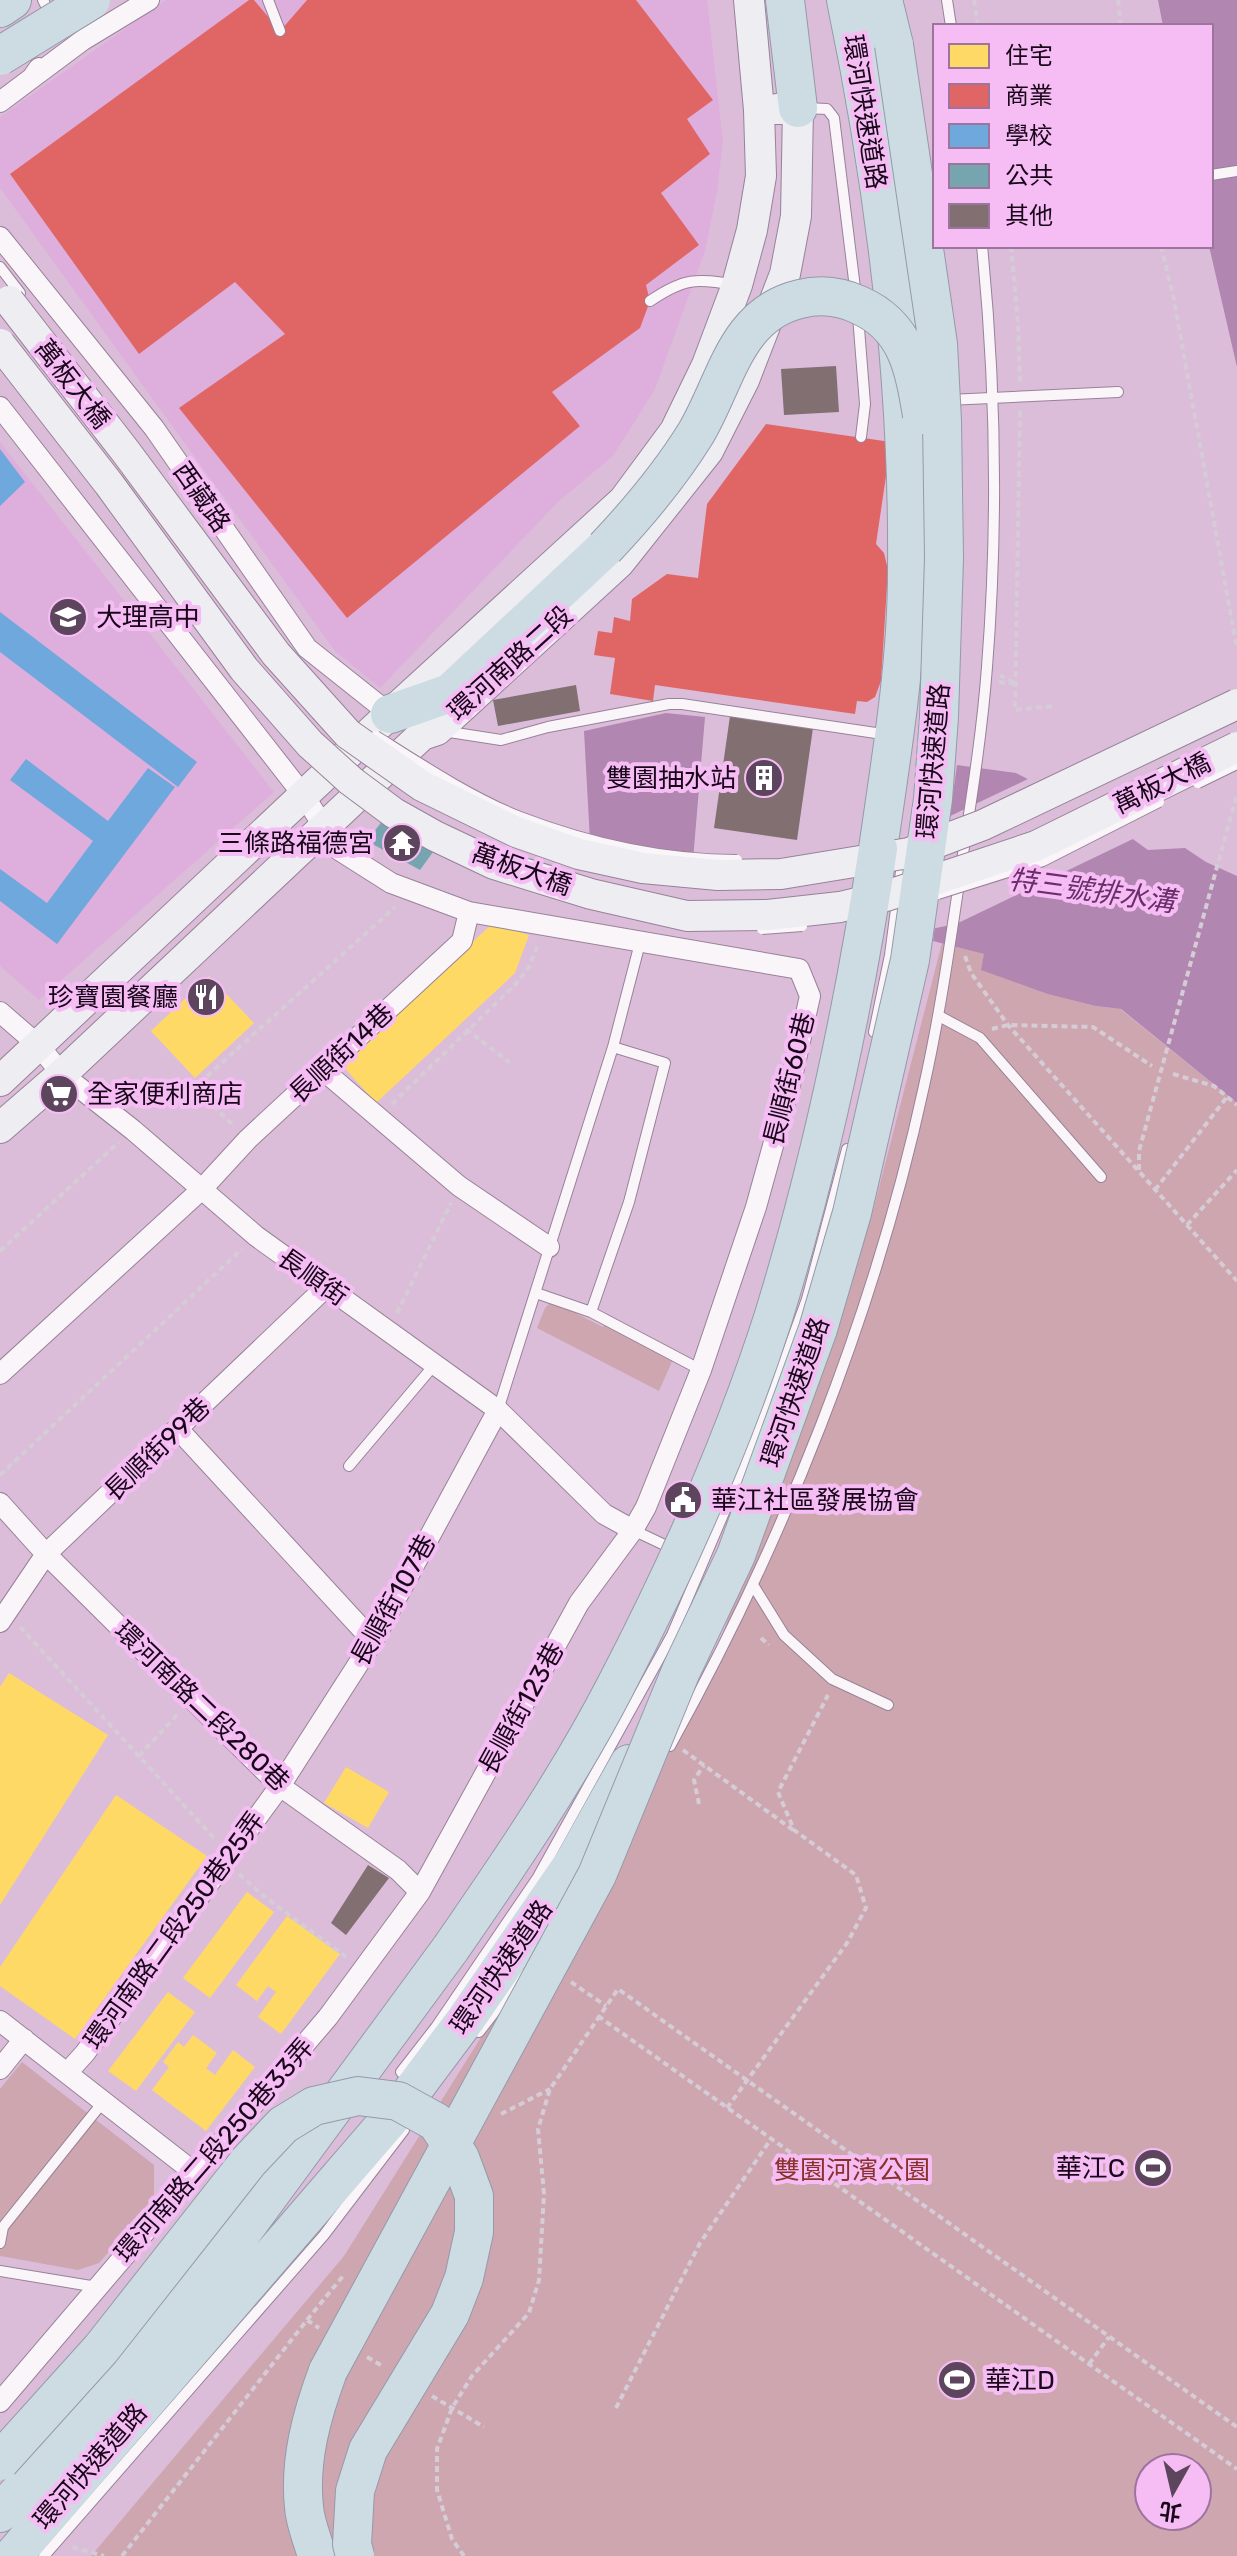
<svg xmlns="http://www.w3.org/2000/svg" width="1237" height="2556" font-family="Rubik,'Noto Sans TC',sans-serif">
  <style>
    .built { fill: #deafdd }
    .green { fill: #cea6b0; fill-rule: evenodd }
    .water { fill: #b186b1 }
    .pier { fill: #dbbdda }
    .homes { fill: #ffd966 }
    .shops { fill: #e06666 }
    .schools { fill: #6fa8dc }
    .public { fill: #76a5af }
    .building { fill: #816f72 }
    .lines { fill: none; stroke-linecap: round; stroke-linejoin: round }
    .lane-casing { stroke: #988298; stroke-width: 12 }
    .street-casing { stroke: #988298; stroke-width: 22 }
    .secondary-casing { stroke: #988298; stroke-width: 32 }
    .highway-casing { stroke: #9599aa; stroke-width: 40 }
    .path { stroke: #d5ccd5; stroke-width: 4; stroke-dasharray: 6 4; stroke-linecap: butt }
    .lane { stroke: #faf5f9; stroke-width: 10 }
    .street { stroke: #faf5f9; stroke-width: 20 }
    .secondary { stroke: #ededf2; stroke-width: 30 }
    .highway { stroke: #cddce2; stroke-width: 38 }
    .lane-bridge-casing { stroke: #988298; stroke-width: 12; stroke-linecap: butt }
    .secondary-bridge-casing { stroke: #988298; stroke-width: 32; stroke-linecap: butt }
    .highway-bridge-casing { stroke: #9599aa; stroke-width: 40; stroke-linecap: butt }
    .lane-bridge { stroke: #faf5f9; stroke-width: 10 }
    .secondary-bridge { stroke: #ededf2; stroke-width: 30 }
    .highway-bridge { stroke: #cddce2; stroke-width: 38 }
    .labels { text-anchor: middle; stroke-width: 8; stroke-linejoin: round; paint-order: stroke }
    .street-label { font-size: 26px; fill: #19061a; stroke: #f5bdf4 }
    .poi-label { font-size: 26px; fill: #19061a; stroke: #f5bdf4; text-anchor: start }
    .park-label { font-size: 26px; fill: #89312b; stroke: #f5bdf4 }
    .water-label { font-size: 28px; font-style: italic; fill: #6b2d6c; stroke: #f5bdf4 }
  </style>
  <rect width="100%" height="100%" fill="#dbbdda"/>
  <path class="built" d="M166 0H707L723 142 717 191 705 251 655 389 613 456 559 501 380 688 335 651 0 188V117Z
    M0 442 274 792 39 1000 0 966Z"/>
  <path class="green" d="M942 943 984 954 1096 1006 1120 1009 1237 1103V2556H91L344 2256 708 1675 874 1207ZM1149 2468H1197V2516H1149Z
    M550 1303H556L603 1327 606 1322 674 1357 659 1391 537 1328 545 1308Z
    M22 2062 154 2165V2200L99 2263 78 2270 0 2256V2089Z"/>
  <path class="water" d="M1158 0H1237V367L1209 246 1211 26H1163Z
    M666 713 705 717 693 860 590 841 584 731Z
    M957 765 1016 773 1105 819 1148 850 1185 848 1206 862 1237 876V1103L1121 1009 1096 1006 1048 994 981 970 984 954 933 941Z"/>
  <path class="pier" d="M1032 777 1107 816 1137 837 956 924 931 929 946 818Z"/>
  <path class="homes" d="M492 924 529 935 515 973 376 1103 341 1064Z
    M209 976 254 1023 195 1078 151 1031Z
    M9 1673 108 1735 0 1905V1687Z
    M346 1767 389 1792 368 1828 324 1803Z
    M116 1795 207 1856 75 2039 0 1986V1967Z
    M247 1892 274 1912 210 1998 183 1978Z
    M287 1916 340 1954 281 2034 258 2017 276 1992 268 1986 257 2001 236 1985Z
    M168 1992 195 2012 136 2091 108 2071Z
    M193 2035 217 2053 206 2068 215 2075 233 2050 255 2067 206 2131 152 2090 169 2067 163 2062 178 2042 184 2047Z"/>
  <path class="shops" d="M249 0H254L280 31 307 0H636L713 100 687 119 710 154 661 193 699 245 646 285 650 301 640 328 552 392 580 426 347 618 179 408 285 334 235 282 139 354 10 174Z
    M766 424 891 442 876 544 884 553 888 570 881 681 875 697 867 702 857 701 855 714 655 685 653 701 610 694 615 658 594 655 598 631 612 633 614 617 630 621 632 599 667 574 698 578 707 504Z"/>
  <path class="schools" d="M0 449 25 482 0 506Z
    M0 612 197 762 178 787 0 652Z
    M26 759 108 821 148 768 175 787 57 944 0 901V869L47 903 93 841 10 780Z"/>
  <path class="public" d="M386 816 438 845 420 870 367 841Z"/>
  <path class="building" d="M836 366 839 412 784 415 781 369Z
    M576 685 580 711 498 726 493 700Z
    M730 716 813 728 797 840 714 828Z
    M368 1865 389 1878 346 1935 331 1923Z"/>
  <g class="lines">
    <g class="lane-casing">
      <path id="lane" d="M43 0 51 16
        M268 0 280 31
        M947 0 951 26
        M806 108 827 109 834 118 856 296
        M1211 175 1237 171
        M0 267 20 293
        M650 301C684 278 696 278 735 285
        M858 316 865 404 861 437
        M948 400 1118 392
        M443 731 501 740 548 727 669 704H682L889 735
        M961 867C971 801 982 734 987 667 998 527 996 386 982 246
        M939 1016 980 1038 1101 1177
        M874 1032 890 955 902 864
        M536 1293 591 1312 701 1370
        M591 1312 629 1202 665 1063 613 1047
        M498 1410 613 1047 640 943
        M349 1466 435 1364
        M633 1530 675 1550
        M753 1585 784 1635 832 1679 888 1705
        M670 1746C783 1543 875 1313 924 1086 939 1019 949 951 959 883
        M479 2032 523 1975
        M401 2072 436 2027 538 1877 672 1635 761 1425 807 1299 847 1149
        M0 2243 3 2227 103 2102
        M0 2271 97 2287
        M44 2556 324 2235 404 2130"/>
    </g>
    <g class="street-casing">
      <path id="street" d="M32 78 83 40 149 0
        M0 102 32 78 39 68
        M0 237 154 428 307 648 395 718
        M0 407 304 796 339 850 391 883 469 912 799 969 810 996 792 1077 756 1207 701 1370 646 1507 633 1530 579 1603 420 1892 328 2017 0 2402
        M0 1012 38 1045 62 1074 133 1130 256 1236 498 1410 604 1514 633 1530
        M324 1071 459 1186 549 1247
        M0 1374 202 1189 248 1139 462 941 469 912
        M178 1429 373 1641
        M0 1503 46 1554 280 1786 398 1870 420 1892
        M0 1622 46 1554 327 1286
        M0 2021 195 2173
        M0 2069 24 2039
        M67 2073 85 2053 280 1786 373 1641 498 1410"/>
    </g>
    <g class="secondary-casing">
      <path id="secondary" d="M0 1081 390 714 624 500 675 431 707 365 737 285 752 230 761 176 759 110 749 0
        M0 1128 62 1074 422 735 437 730 619 563 708 451 744 380 785 274 796 216 798 108 777 109"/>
    </g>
    <g class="highway-casing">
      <path id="highway" d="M785 0 798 108
        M846 0C885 187 909 380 907 572 907 665 891 758 878 849
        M883 0 894 45
        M0 8 12 0
        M390 714 450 693 605 548
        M0 2513 121 2382 243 2231 451 1948
        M13 2556 401 2106 466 2019 574 1862 629 1764
        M317 2556C313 2541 305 2523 304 2507 299 2460 312 2414 328 2371"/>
    </g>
    <path class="path" d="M974 0 978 26
      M1118 0 1121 26
      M1011 246 1018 324 1020 383
      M1161 246 1173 295 1237 649
      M1020 411 1015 710 1054 706
      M999 682 1016 684 1000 675
      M965 956 971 973 1008 1025 1237 1281
      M466 1029 510 1063
      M992 1029 1008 1025 1093 1027 1152 1066
      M1173 1074 1214 1086 1237 1105
      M392 1104 516 984 529 967 538 944
      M232 1124 194 1088 395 907
      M1139 1170V1151L1237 794
      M1155 1190 1227 1097
      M1187 1225 1237 1170
      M0 1251 119 1142
      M397 1313 451 1203
      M0 1475 242 1249
      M20 1627 215 1839
      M761 1638 769 1645
      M683 1750 793 1830
      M139 1756 178 1714
      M699 1804 694 1780 704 1765
      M239 1874 265 1897 346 1957
      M571 1982 606 2006
      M598 2016 1237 2469
      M727 2108 847 1943 866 1908 856 1875 794 1830 778 1792 828 1695
      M501 2114 550 2089
      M307 2320 343 2276
      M367 2357 384 2367
      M1089 2364 1109 2337
      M432 2396 484 2427
      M616 2408 700 2243 771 2139
      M72 2547 104 2556
      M122 2556 307 2320 319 2328
      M464 2556 452 2539 437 2490V2449L452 2408 472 2376 529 2313 539 2280 544 2194 538 2129 550 2089 618 1989 1237 2427"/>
    <use href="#lane" class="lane"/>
    <use href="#street" class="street"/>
    <use href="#secondary" class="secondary"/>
    <use href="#highway" class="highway"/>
    <g class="lane-bridge-casing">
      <path id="lane-bridge" d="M376 736C422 765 470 797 520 817 588 843 664 860 737 860
        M1198 783 1237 764
        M938 894 1043 861 1159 802
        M762 929 802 926"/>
    </g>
    <g class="secondary-bridge-casing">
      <path id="secondary-bridge" d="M9 301 126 452 276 654 348 734 422 786 516 832 579 854 643 868 718 875 781 874 909 853 983 825 1237 704
        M0 344 109 484 244 669 310 744 351 781 394 813 435 836 494 864 591 894 687 916 768 915 840 907 886 896 1036 846 1237 747"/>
    </g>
    <g class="highway-bridge-casing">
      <path id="highway-bridge" d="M0 56 91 0
        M605 548C639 512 670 475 696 433 726 383 735 314 800 299 820 294 840 296 859 305 907 326 914 368 922 415
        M451 1948C509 1864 568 1778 615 1687 677 1568 733 1443 774 1315 821 1162 854 1007 878 849
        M328 2371 597 1875 681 1671 736 1555 818 1329 852 1213 910 960 933 799 939 717 944 558 942 421 938 344 894 45
        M0 2461 101 2349 249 2161 283 2125 314 2106 358 2096 398 2101 436 2122 460 2158 474 2196V2232L464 2278 450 2314 368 2450 355 2491 352 2544 355 2556"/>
    </g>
    <use href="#lane-bridge" class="lane-bridge"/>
    <use href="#secondary-bridge" class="secondary-bridge"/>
    <use href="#highway-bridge" class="highway-bridge"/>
  </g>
  <defs>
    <g id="school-disc" transform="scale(2)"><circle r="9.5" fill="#5d465d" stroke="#f5bdf4"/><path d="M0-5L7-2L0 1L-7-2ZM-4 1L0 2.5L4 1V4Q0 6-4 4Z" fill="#fff"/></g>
    <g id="building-disc" transform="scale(2)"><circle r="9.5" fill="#5d465d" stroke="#f5bdf4"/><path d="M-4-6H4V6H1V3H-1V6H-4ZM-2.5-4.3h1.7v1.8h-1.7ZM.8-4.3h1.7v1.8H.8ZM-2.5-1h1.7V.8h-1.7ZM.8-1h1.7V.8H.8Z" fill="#fff"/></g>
    <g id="temple-disc" transform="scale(2)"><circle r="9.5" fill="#5d465d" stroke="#f5bdf4"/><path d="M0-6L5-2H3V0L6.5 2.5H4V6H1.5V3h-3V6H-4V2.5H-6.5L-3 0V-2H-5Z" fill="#fff"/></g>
    <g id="restaurant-disc" transform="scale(2)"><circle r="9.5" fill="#5d465d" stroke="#f5bdf4"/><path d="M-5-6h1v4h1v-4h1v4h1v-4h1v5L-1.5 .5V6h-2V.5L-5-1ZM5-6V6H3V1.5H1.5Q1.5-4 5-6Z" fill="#fff"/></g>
    <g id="supermarket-disc" transform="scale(2)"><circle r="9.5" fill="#5d465d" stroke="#f5bdf4"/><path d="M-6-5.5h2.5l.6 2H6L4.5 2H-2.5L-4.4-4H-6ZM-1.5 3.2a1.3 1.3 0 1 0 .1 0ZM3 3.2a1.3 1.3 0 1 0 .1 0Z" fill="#fff"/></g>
    <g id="civic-disc" transform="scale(2)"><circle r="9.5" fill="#5d465d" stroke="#f5bdf4"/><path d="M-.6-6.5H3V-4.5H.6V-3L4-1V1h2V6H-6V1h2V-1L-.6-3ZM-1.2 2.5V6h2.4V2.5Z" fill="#fff"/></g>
    <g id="stadium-disc" transform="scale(2)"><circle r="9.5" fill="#5d465d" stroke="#f5bdf4"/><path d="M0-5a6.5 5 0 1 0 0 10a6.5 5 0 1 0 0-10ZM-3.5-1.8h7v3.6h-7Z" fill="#fff"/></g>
  </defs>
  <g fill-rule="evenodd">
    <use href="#school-disc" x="68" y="617"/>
    <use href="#building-disc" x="764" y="778"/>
    <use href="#temple-disc" x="402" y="843"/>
    <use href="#restaurant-disc" x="206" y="997"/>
    <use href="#supermarket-disc" x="59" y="1094"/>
    <use href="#civic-disc" x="683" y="1500"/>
    <use href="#stadium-disc" x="1153" y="2168"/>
    <use href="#stadium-disc" x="957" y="2380"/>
  </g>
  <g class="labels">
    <g class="street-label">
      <text transform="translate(865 112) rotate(81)" y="9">環河快速道路</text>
      <text transform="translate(73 384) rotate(52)" y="9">萬板大橋</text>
      <text transform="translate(202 497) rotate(55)" y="9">西藏路</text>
      <text transform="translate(510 663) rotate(-42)" y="9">環河南路二段</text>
      <text transform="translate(933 761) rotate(-85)" y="9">環河快速道路</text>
      <text transform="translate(1162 783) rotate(-26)" y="9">萬板大橋</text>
      <text transform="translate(522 869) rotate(20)" y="9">萬板大橋</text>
      <text transform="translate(341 1053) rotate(-43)" y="9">長順街14巷</text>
      <text transform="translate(789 1079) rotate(-76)" y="9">長順街60巷</text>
      <text transform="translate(313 1277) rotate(35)" y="9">長順街</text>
      <text transform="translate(795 1392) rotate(-71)" y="9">環河快速道路</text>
      <text transform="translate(157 1449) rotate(-44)" y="9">長順街99巷</text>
      <text transform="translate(393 1600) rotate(-61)" y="9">長順街107巷</text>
      <text transform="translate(202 1706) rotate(44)" y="9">環河南路二段280巷</text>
      <text transform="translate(521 1708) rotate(-61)" y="9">長順街123巷</text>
      <text transform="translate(174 1930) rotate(-54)" y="9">環河南路二段250巷25弄</text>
      <text transform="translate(501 1967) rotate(-55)" y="9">環河快速道路</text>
      <text transform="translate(214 2150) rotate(-49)" y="9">環河南路二段250巷33弄</text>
      <text transform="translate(90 2466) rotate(-49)" y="9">環河快速道路</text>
    </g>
    <g class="poi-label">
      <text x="96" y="626">大理高中</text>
      <text x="736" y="787" text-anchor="end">雙園抽水站</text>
      <text x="374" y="852" text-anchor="end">三條路福德宮</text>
      <text x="178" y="1006" text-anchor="end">珍寶園餐廳</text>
      <text x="87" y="1103">全家便利商店</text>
      <text x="711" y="1509">華江社區發展協會</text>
      <text x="1125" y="2177" text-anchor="end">華江C</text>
      <text x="985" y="2389">華江D</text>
    </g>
    <g class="park-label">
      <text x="852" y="2179">雙園河濱公園</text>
    </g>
    <g class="water-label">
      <text transform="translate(1092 890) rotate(8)" y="10">特三號排水溝</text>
    </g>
  </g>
  <rect x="933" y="24" width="280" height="224" fill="#f5bdf4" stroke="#9d749d" stroke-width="2"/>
  <rect x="949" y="44" width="40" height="24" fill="#ffd966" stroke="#9d749d" stroke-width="2"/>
  <text x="1005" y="64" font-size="24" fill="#19061a">住宅</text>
  <rect x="949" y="84" width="40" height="24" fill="#e06666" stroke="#9d749d" stroke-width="2"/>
  <text x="1005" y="104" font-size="24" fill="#19061a">商業</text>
  <rect x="949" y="124" width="40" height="24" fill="#6fa8dc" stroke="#9d749d" stroke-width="2"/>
  <text x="1005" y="144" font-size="24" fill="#19061a">學校</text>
  <rect x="949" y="164" width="40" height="24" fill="#76a5af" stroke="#9d749d" stroke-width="2"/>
  <text x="1005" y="184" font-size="24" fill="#19061a">公共</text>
  <rect x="949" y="204" width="40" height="24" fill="#816f72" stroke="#9d749d" stroke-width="2"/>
  <text x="1005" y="224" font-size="24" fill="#19061a">其他</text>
  <g transform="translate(1173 2492) rotate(188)"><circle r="38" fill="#f5bdf4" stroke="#9d749d" stroke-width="2"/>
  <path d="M0-6L14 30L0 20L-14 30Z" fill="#5d465d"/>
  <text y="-12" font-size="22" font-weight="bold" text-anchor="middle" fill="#19061a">北</text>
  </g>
</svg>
